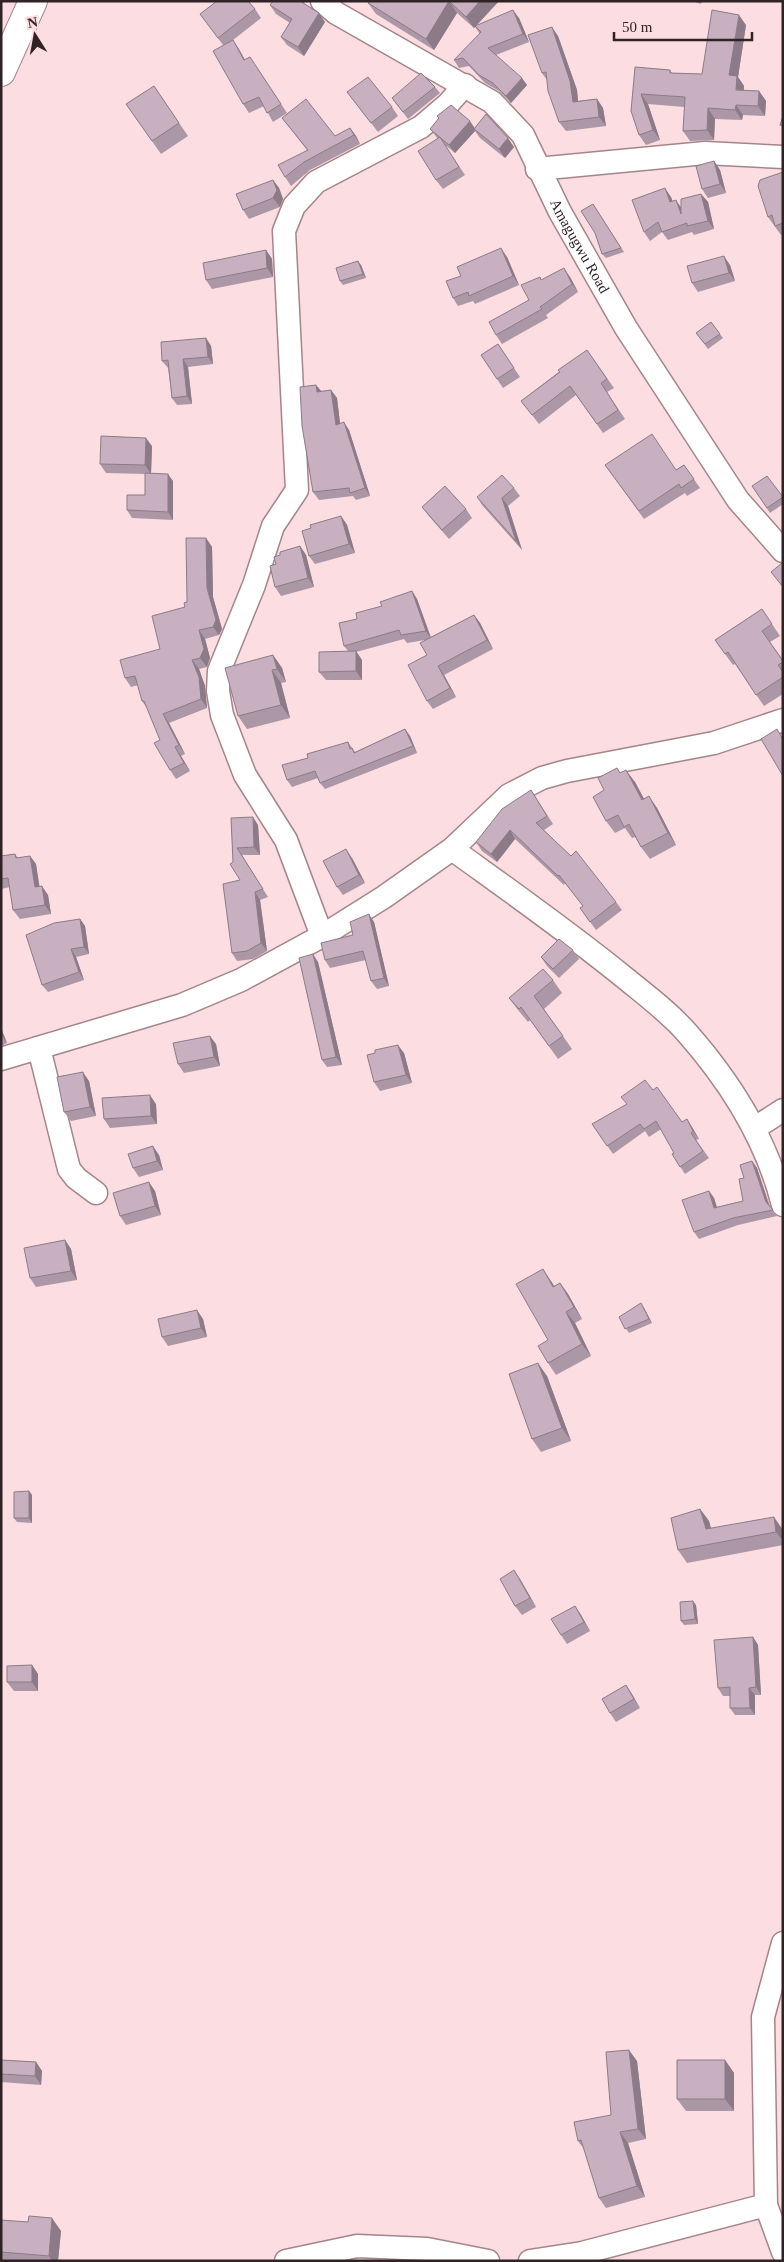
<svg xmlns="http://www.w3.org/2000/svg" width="784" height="2262" font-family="Georgia,serif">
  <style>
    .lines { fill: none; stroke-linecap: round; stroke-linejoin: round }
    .minor-casing { stroke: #a3868a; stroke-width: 25 }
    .highway-casing { stroke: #a3868a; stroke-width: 30 }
    .minor { stroke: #fff; stroke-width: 22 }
    .highway { stroke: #fff; stroke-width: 28 }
    .wall { fill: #ac97a6 }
    .shaded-wall { fill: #8c7b87 }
    .building { fill: #c8b0c1; stroke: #8c7b87 }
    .labels { text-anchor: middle; stroke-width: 4; stroke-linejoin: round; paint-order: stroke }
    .street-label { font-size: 15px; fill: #2f2325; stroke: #fcdde1 }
  </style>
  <rect width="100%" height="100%" fill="#fcdde1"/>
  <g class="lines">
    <g class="minor-casing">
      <g id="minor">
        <path id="s1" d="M322 1 336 13 492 102 523 135 560 212 626 328 738 500 783 551"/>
        <path d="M537 169 705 153 783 157"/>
        <path d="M452 849C510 891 570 933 625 978 647 996 670 1013 688 1034 731 1083 767 1141 783 1205"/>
        <path d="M322 936 286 840 245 775 222 715 218 691 219 671 254 585 273 526 297 490 284 231 294 206 316 182 421 127 448 104 465 85"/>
        <path d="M39 1048 69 1169 76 1178 96 1193"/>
        <path d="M1 1059 182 1005 241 980 322 936 384 897 452 849 509 795 542 778 567 771 714 743 783 720"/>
        <path d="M755 1128 783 1110"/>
        <path d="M783 1943 763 2017 766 2205 783 2252"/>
        <path d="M286 2261 357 2246 427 2249 488 2261"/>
        <path d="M530 2261 582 2253 766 2205"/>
      </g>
    </g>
    <g class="highway-casing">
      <path id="highway" d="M1 72 33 1"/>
    </g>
    <use href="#minor" class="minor"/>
    <use href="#highway" class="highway"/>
  </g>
  <path class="wall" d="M273 1H305L304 4 325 22 304 56 287 45 281 37 290 23 276 14 270 5Z
    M499 1 476 26 519 18 529 42 496 55 527 85 511 103 499 91 485 83 469 66 459 68 454 60 480 34 475 27 474 28 457 13 434 50 376 14 368 3Z
    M692 1H702L701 4Z
    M255 9 261 18 233 40 245 60 250 57 287 113 273 122 264 106 249 113 243 104 223 45 200 14Z
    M746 25 738 77 744 86V90L759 91 766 101 765 116 743 115 742 120 715 119 714 140 690 141 683 131 685 107 648 104 660 140 646 145 639 135 635 67 670 70 672 73 702 74Z
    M558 36 577 90 578 101 597 99 603 108 606 126 566 131 559 122 547 80 542 73Z
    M154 86 188 136 161 154 126 104Z
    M435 87 440 93 408 119 392 98Z
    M347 92 392 107 398 116 378 132Z
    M437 116 474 128 514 147 505 158 480 138 475 131 455 153 445 145 465 175 443 189 436 180 438 139 430 129 439 119Z
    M282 118 335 136 350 128 356 136 360 144 310 170 291 186 285 177 307 150Z
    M714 161 720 170 726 193 708 198 702 189Z
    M783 172V234L781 235 768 217Z
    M273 180 279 188 283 199 280 207 249 219 243 210Z
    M701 194 708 202 714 229 694 235 692 232 668 240 662 232 650 241 644 232 671 197 672 201 681 207Z
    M593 204 624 252 606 258 602 254 595 233Z
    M266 250 272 259 273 277 212 289 206 280Z
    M507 257 519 285 475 304 473 301 458 306 453 298Z
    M361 265 366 278 343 285 340 281Z
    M730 265 735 281 698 292 692 283Z
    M570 277 578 292 546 315 548 318 502 344 496 335 529 300 542 280Z
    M711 322 723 338 708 349 696 333Z
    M206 338 211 346 213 364 188 367 192 404 177 405 172 398 168 368 162 361Z
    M498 344 520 377 503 388 481 355Z
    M587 350 614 388 607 392 625 419 603 433 576 395 539 424 521 401Z
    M316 385 321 391 331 390 337 398 340 423 349 430 370 496 356 500 353 496 319 500 313 492Z
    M152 446 151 473 173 481V520L132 518 127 510 145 495V474L106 473 100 464Z
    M605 465 676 470 684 465 700 488 687 496 685 493 644 519Z
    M752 486 783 497V504L770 513Z
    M514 488 520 496 508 506 522 550 482 505 477 497Z
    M422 507 466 509 472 518 449 539 428 515Z
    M341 516 347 525 355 553 315 564 309 556 311 528Z
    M206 538 212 547 213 597 222 629 219 635 205 639 210 658 207 667 199 669 205 686 207 708 169 723 185 754 181 756 190 771 176 779 170 770 160 740 147 708 142 701 138 685 131 687 125 678 160 649 185 607Z
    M300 546 306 555 314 587 281 596 275 587 276 564 280 555Z
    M412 591 417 599 431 637 474 615 480 623 493 649 444 675 456 697 433 709 427 701V655L425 640 407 643 404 639 356 652 362 660V680H326L319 672 348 651 344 646 357 619 382 606Z
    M762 609 780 636 770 642 783 660V694L764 706 735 664 733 665 715 640Z
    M273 655 282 668 286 682 281 683 290 718 247 729 238 716Z
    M405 729 410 736 417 753 325 789 320 783 318 778 292 787 287 780 308 758 348 742 355 752Z
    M621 773 635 782 644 799 657 808 676 845 650 859 641 847 635 837 632 838 625 828 615 833 606 821 604 790Z
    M531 790 553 824 544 830 616 902 622 910 596 930 580 908 583 906 565 883 564 885 515 839 497 862 482 851 476 842Z
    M231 818 258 825 260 855H242L268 897 260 900 267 951 253 959 237 961 232 953 240 880 233 862Z
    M15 854 18 858 30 856 36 864 39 887 48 895 51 914 20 919 13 910 10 887 1 889V856Z
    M352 858 365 883 343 895 337 887Z
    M80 919 85 926 89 954 76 957 84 980 48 992 42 985Z
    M374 922 389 986 377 989 371 981 366 960 330 968 325 960 353 935Z
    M573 950 579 959 559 978 547 966 541 957Z
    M318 962 342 1065 327 1067 322 1060Z
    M553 980 562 993 544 1009 572 1049 558 1059 530 1020 528 1022 518 1010 509 998Z
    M1 1028 7 1043 1 1046Z
    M216 1044 220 1066 184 1073 178 1064Z
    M375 1053H404L412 1083 380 1091 374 1082Z
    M89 1081 96 1116 71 1121 64 1112Z
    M653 1090 682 1122 687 1119 699 1139 696 1140 709 1158 685 1174 672 1154 674 1153 661 1129 649 1137 645 1131 613 1154 592 1124Z
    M156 1104 157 1124 110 1128 104 1119Z
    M159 1155 163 1170 139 1177 133 1168Z
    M752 1161 757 1168 770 1206 777 1216 738 1225 699 1239 694 1232 709 1191 714 1198 717 1207 743 1201 744 1178Z
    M155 1191 161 1215 126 1225 120 1216Z
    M65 1240 71 1249 77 1280 36 1287 30 1278Z
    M551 1281 554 1286 560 1283 568 1294 582 1319 575 1323 591 1356 556 1375 548 1363V1340Z
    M644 1308 652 1323 629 1333 619 1317Z
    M203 1319 207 1337 168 1346 162 1337Z
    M547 1376 571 1441 541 1452 532 1439Z
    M29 1491 32 1495V1523L17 1522 14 1518Z
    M700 1509 709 1521 711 1529 783 1530V1545L687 1563 678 1550Z
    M520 1579 536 1607 522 1615 515 1606Z
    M696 1605 698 1624 684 1625 681 1621Z
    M575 1606 581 1615 590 1631 567 1644 561 1635Z
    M753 1637 758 1645 761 1695H755V1715H735L730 1708V1696H723L718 1688Z
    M32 1665 38 1674V1691H14L7 1682Z
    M626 1685 640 1708 616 1722 610 1713Z
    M1 2060 36 2062 42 2071 41 2085 1 2082Z
    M725 2060 734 2073V2111H686L677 2099Z
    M637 2061 646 2139 628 2143 645 2197 606 2208 599 2198 584 2149 578 2141 611 2115Z
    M1 2220 61 2231 58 2261H1Z"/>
  <path class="shaded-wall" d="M449 1 457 13 434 50 426 39Z
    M480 1H499L474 28 466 17Z
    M513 10 519 18 529 42 523 34Z
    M319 13 325 22 304 56 298 47Z
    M739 15 746 25 738 77 744 86 743 100 736 90 729 75Z
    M552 27 558 36 577 90 579 111 573 102Z
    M233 40 239 49 250 69 244 60Z
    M522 78 527 85 511 103 506 96Z
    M759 91 766 101 765 116 758 106Z
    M641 94 648 104 660 140 653 130Z
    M597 99 603 108 606 126 599 117Z
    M736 105 743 115 742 120 735 110Z
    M708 108 715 119 714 140 707 130Z
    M470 121 476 130 474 129 475 131 455 153 449 145Z
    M350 128 356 136 360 144 354 135Z
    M508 138 514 147 505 158 499 149Z
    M714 161 720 170 726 193 720 184Z
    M273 180 279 188 283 199 280 207 273 198Z
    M665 188 671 197 676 210 670 202Z
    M701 194 708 202 714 229 708 221Z
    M676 200 682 209 681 214Z
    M501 248 507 257 519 285 513 276Z
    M266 250 272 259 273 277 267 268Z
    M724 256 730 265 735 281 729 273Z
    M358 261 361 265 366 278 363 274Z
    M564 268 570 277 578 292 572 284Z
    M206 338 211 346 213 364 208 357Z
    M183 359 188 367 192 404 187 396Z
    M316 385 322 392H317Z
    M331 390 337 398 341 432 336 425Z
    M344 422 349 430 370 496 365 488Z
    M146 438 152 446 151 474 145 465Z
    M168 474 173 481V520L168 512Z
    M502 498 508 506 522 550 516 541Z
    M341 516 347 525 355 553 349 544Z
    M206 538 212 547 213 597 222 629 219 635 213 627 207 588Z
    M300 546 306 555 314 587 308 578Z
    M412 591 417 599 431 639 426 631Z
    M474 615 480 623 493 649 487 640Z
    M199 630 205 639 210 658 207 667 200 658Z
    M356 651 362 660V680L356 671Z
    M273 655 282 668 286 682 277 669Z
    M192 660 199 669 205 686 207 708 201 699Z
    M438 666 444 675 456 697 450 688Z
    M272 670 281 683 290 718 281 705Z
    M163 714 169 723 185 754 179 745Z
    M405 729 410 736 417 753 413 746Z
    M175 747 181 756 190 771 184 763Z
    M626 770 635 782 651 812 642 800Z
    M649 796 657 808 676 845 668 833Z
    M253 817 258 825 260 855 254 847Z
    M510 830 515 839 497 862 491 854Z
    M346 849 352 858 365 883 359 875Z
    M30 856 36 864 41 896 35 887Z
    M42 886 48 895 51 914 45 905Z
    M255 892 260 900 267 951 261 943Z
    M369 914 374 922 389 986 384 978Z
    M80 919 85 926 89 954 84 947Z
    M71 949 76 957 84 980 79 972Z
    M313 954 318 962 342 1065 336 1057Z
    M1 1028 7 1043 2 1036Z
    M210 1036 216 1044 220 1066 214 1057Z
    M398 1045 404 1053 412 1083 406 1075Z
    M83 1072 89 1081 96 1116 90 1107Z
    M150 1095 156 1104 157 1124 151 1116Z
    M687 1119 692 1127 699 1139 693 1131Z
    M153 1146 159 1155 163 1170 157 1161Z
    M752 1161 757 1168 770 1209 766 1202Z
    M149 1182 155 1191 161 1215 155 1206Z
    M709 1191 714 1198 719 1215 714 1208Z
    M65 1240 71 1249 77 1280 71 1271Z
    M543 1269 551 1281 561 1298 553 1287Z
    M560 1283 568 1294 582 1319 574 1307Z
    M641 1303 644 1308 652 1323 649 1319Z
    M197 1310 203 1319 207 1337 201 1328Z
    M566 1312 575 1323 591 1356 582 1344Z
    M538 1363 547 1376 571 1441 562 1428Z
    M29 1491 32 1495V1523L29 1518Z
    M700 1509 709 1521 715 1542 706 1529Z
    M774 1517 783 1530V1541L776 1532Z
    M514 1570 520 1579 536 1607 530 1598Z
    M693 1601 696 1605 698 1624 695 1619Z
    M575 1606 581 1615 590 1631 584 1622Z
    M753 1637 758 1645 761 1695 756 1687Z
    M32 1665 38 1674V1691L32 1682Z
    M626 1685 632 1694 640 1708 634 1699Z
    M749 1688 755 1695V1715L750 1708Z
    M629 2050 637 2061 646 2139 638 2129Z
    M725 2060 734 2073V2111L725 2099Z
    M36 2062 42 2071 41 2085 35 2076Z
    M620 2132 628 2143 645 2197 637 2186Z
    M52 2218 61 2231 58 2261H52L49 2256Z"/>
  <path class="building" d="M217 1H248L255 9 218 38 200 14Z
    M273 1H300L319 13 298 47 281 37 292 19 270 5Z
    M369 1H480L466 17 449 1 426 39 368 3Z
    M513 10 523 34 488 48 522 78 506 96 493 83 479 75 463 58 454 60 481 32 475 26Z
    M712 10 739 15 729 75 737 76 736 90 759 91 758 106 736 105 735 110 708 108 707 130 683 131 685 97 641 94 653 130 639 135 631 111 635 67 670 70V73L702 74Z
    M552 27 570 81 573 102 597 99 599 117 559 122 548 91 546 72 542 73 528 35Z
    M233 40 244 60 250 57 281 104 267 113 259 97 243 104 213 51Z
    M421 73 435 87 403 112 392 98Z
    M368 77 392 107 371 123 347 92Z
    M154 86 179 123 152 141 126 104Z
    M306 99 335 136 350 128 354 135 304 162 285 177 278 165 308 150 282 118Z
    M451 105 470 121 449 145 430 129 439 118 437 116Z
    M486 114 508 138 499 149 474 129Z
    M783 116V126L780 125Z
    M440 137 459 167 436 180 418 151Z
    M714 161 720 184 702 189 696 166Z
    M783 172V223L775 226 772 215 768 217 758 186 760 180Z
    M273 180 277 190 273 198 243 210 236 194Z
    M665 188 670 202 676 200 681 214V199L701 194 708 221 687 226V223L662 232 658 222 644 232 632 200Z
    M593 204 621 248 602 254 595 233 581 211Z
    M501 248 513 276 469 296 468 292 453 298 446 281 461 276 457 267Z
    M266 250 267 268 206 280 203 263Z
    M724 256 729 273 692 283 687 266Z
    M358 261 363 274 340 281 336 268Z
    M564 268 572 284 540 307 542 309 496 335 489 322 529 300 521 285 540 277 541 280Z
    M711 322 720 334 705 344 696 333Z
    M206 338 208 357 183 359 187 396 172 398 168 360 162 361 161 342Z
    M498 344 514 368 497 379 481 355Z
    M587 350 607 379 601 383 618 410 597 424 570 386 532 415 521 401 560 372 558 370Z
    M316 385 317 392 331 390 336 425 344 422 365 488 350 493 349 488 313 492 302 426 300 387Z
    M652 434 676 470 684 465 694 479 681 488 679 484 639 511 605 465Z
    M101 436 146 438 145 465 100 464Z
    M145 473 168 474V512L127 510V495H145Z
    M502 475 514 488 502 498 516 541 477 497Z
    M767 476 783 497 767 508 752 486Z
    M445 486 466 509 442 530 422 507Z
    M341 516 349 544 309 556 302 531 311 528 310 525Z
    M186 538H206L207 588 216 620 213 627 199 630 204 649 200 658 192 660 199 677 201 699 163 714 179 745 175 747 184 763 170 770 154 743 160 740 144 701H142L135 676 125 678 120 660 160 649 152 616 185 607 184 603 187 602Z
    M300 546 308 578 275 587 270 566 276 564 274 557 280 555V552Z
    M782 563 783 564V587L771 572Z
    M412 591 426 631 401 635 399 630 344 646 339 623 357 619 356 613 382 606 380 602Z
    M762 609 772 624 762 631 783 661V662L778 665 783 672V677L756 695 728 652 725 654 715 640Z
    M474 615 487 640 438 666 450 688 427 701 408 665 427 655 420 643Z
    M356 651V671L319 672V652Z
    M273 655 277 669 272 670 281 705 238 716 225 668Z
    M405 729 413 746 320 783 315 771 287 780 282 765 308 758 307 754 348 742 350 749 352 748 354 753Z
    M777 729 783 740V776L761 739Z
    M617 768 620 773 626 770 642 800 649 796 668 833 641 847 629 824 624 827 618 815 606 821 593 797 604 790 598 778Z
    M531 790 547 816 536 823 571 856 576 851 616 902 590 922 580 908 583 906 559 875 558 876 510 830 491 854 476 842 502 809Z
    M253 817 254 847 237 848 263 889 255 892 261 943 247 951 232 953 223 884 240 880 230 864 233 862 231 818Z
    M346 849 359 875 337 887 323 861Z
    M15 854 16 858 30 856 35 887 42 886 45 905 13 910 8 878 1 879V856Z
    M369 914 384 978 371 981 363 951 325 960 321 943 353 935 350 922Z
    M80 919 84 947 71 949 79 972 42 985 26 935 54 923Z
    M559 939 573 950 553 969 541 957Z
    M313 954 336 1057 322 1060 299 958Z
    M543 969 553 980 534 996 563 1036 549 1046 521 1007 519 1009 509 998Z
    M210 1036 214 1057 178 1064 173 1043Z
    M398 1045 406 1075 374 1082 367 1055 375 1053V1050Z
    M83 1072 90 1107 64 1112 57 1077Z
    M645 1080 653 1090 657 1087 682 1122 687 1119 693 1131 691 1133 703 1151 680 1167 672 1154 674 1153 656 1121 644 1129 640 1124 607 1146 592 1124 627 1104 621 1097Z
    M150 1095 151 1116 104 1119 102 1098Z
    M153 1146 157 1161 133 1168 128 1154Z
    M752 1161 766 1202 773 1210 733 1218 694 1232 682 1200 709 1191 714 1208 743 1201 739 1179 744 1178 740 1165Z
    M149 1182 155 1206 120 1216 113 1193Z
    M65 1240 71 1271 30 1278 24 1248Z
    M543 1269 553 1287 560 1283 574 1307 566 1312 582 1344 548 1363 538 1346 548 1340 516 1284Z
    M641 1303 649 1319 625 1329 619 1317Z
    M197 1310 201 1328 162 1337 158 1319Z
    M538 1363 562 1428 532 1439 509 1374Z
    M29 1491V1518H14V1492Z
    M700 1509 706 1529 774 1517 776 1532 678 1550 671 1518Z
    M514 1570 530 1598 515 1606 500 1579Z
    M693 1601 695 1619 681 1621 680 1602Z
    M575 1606 584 1622 561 1635 551 1619Z
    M753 1637 756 1687 749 1688 750 1708H730V1687L718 1688 714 1640Z
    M32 1665V1682H7V1666Z
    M626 1685 634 1699 610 1713 602 1699Z
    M629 2050 638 2129 620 2132 637 2186 599 2198 581 2140 578 2141 574 2122 611 2115 606 2052Z
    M1 2060 36 2062 35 2076 1 2074Z
    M677 2060H725V2099H677Z
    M29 2216 52 2218 49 2256 1 2252V2220L28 2222Z"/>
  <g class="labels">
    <g class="street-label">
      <text dy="5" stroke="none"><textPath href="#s1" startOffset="368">Amagugwu Road</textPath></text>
    </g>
  </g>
  <rect width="784" height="2262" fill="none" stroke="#2f2325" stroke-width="5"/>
  <g transform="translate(35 35) rotate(349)" stroke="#fcdde1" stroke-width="4" paint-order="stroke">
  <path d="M0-4L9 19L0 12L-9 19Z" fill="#2f2325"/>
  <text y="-8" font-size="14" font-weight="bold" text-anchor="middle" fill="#2f2325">N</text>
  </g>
  <path d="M614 32v8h138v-8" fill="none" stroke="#2f2325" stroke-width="2.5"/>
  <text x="622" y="32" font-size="15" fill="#2f2325" stroke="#fcdde1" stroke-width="4" paint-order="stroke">50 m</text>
</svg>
